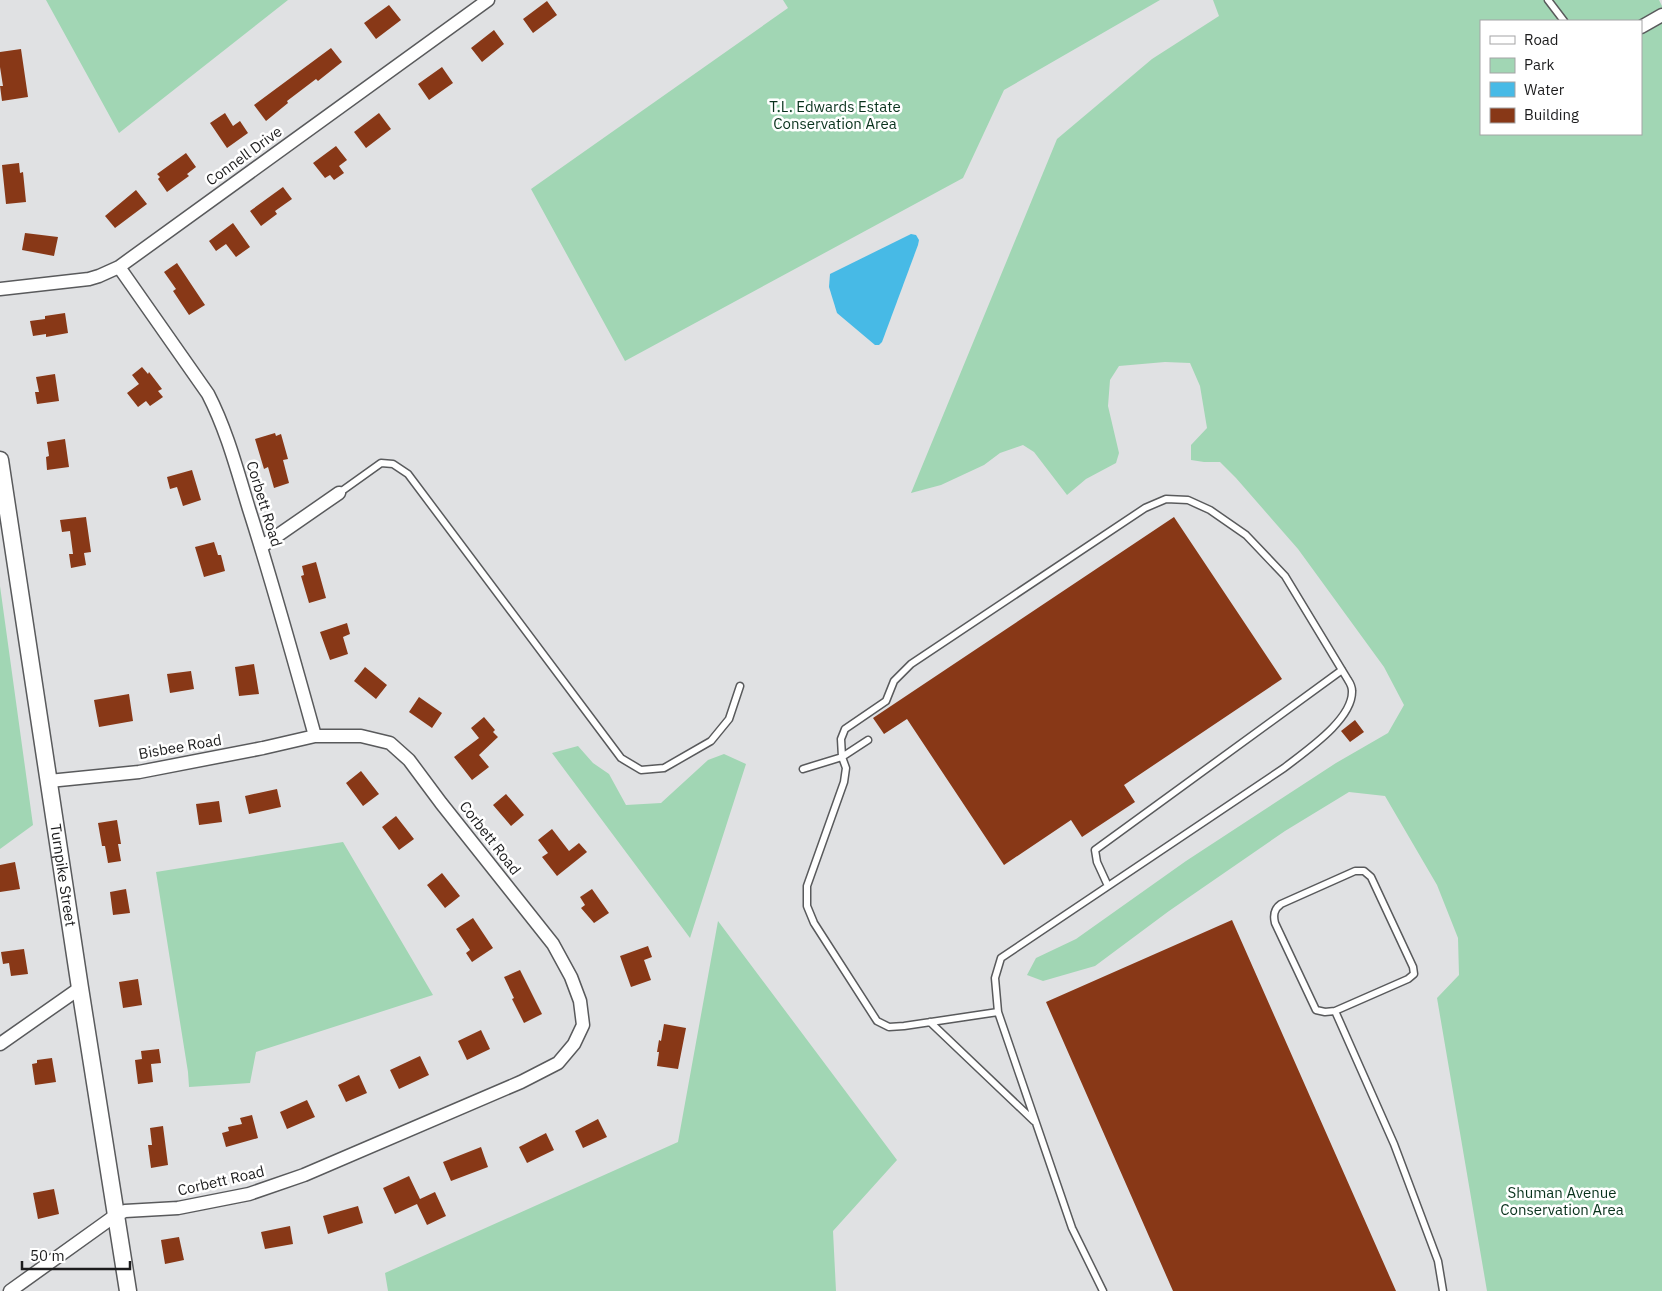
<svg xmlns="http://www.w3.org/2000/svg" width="1662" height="1291" font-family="'IBM Plex Sans',sans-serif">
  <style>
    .green { fill: #a1d6b4; fill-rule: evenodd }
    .water { fill: #47bae6 }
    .building { fill: #883817 }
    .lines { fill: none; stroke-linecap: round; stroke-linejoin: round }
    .service-casing { stroke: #595a5c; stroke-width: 9 }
    .minor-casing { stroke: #595a5c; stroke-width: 15 }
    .tertiary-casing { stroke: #595a5c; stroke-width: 19 }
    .service { stroke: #fff; stroke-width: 6 }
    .minor { stroke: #fff; stroke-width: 12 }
    .tertiary { stroke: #fff; stroke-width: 16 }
    .labels { text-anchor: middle; stroke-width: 5; stroke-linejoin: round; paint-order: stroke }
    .park-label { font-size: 15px; fill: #09321c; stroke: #fff }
    .street-label { font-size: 15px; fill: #1c1c1d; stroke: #fff }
  </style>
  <rect width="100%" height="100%" fill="#e0e1e3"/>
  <path class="green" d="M46 0H288L119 133Z
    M783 0H1160L1004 90 963 178 625 361 531 189 788 8Z
    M1213 0H1659L1662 6V1291H1487L1437 998 1459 975 1458 938 1437 885 1385 796 1349 792 1285 831 1169 911 1095 966 1043 981 1027 975 1036 958 1076 939 1186 861 1336 763 1388 733 1404 705 1384 667 1298 549 1236 478 1220 462H1204L1191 460V445L1207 428 1200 386 1190 363 1165 362 1119 366 1110 380 1108 406 1119 453 1116 463 1086 479 1067 495 1034 452 1023 445 1000 453 984 465 941 485 911 493 1057 139 1152 59 1219 16ZM1481 21H1641V134H1481Z
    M0 586 33 825 0 849Z
    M578 746 593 763 609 774 626 805 661 803 708 760 724 754 746 764 690 938 552 753Z
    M343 842 433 995 256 1052 250 1083 189 1087 188 1072 156 872Z
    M718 921 897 1160 833 1231 836 1291H388L385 1273 678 1142Z"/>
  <path class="water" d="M911 234 916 235 919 240 918 245 882 342 879 345H875L837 313 829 287 830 274Z"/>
  <path class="building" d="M547 1 557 15 533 33 523 19Z
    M389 5 401 20 376 39 364 23Z
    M494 30 504 44 482 62 471 48Z
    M331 48 342 62 318 81 316 79 287 101 288 103 266 121 254 105Z
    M21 49 28 97 2 101 0 86H3L0 67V52Z
    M442 67 453 83 429 100 418 84Z
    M225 113 233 126 240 121 248 133 227 148 210 123Z
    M379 113 391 129 366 148 354 132Z
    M336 146 347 160 339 166 344 173 334 180 330 175 325 178 313 163Z
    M186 153 196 167 187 174 189 176 167 192 158 179 160 177 157 174Z
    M19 163 20 173 23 172 26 202 6 204 2 165Z
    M283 187 292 199 275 211 277 214 261 226 250 211Z
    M136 190 147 204 115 228 105 216Z
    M233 223 250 247 236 257 226 244 216 251 209 241Z
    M25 233 58 237 54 256 22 250Z
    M177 263 205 305 189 315 173 291 176 289 164 272Z
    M65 313 68 333 46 337V334L33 336 30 321 45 319V316Z
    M142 367 148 374 149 372 162 389 158 391 163 397 150 406 146 401 138 407 127 393 139 384 132 375Z
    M55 374 59 401 37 404 35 392H39L36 377Z
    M275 433 276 436 281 434 288 459 283 460 289 483 274 488 268 467 264 469 255 439Z
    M65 439 69 467 47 470 46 457 49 456 47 442Z
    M192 470 201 500 183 506 177 487 170 489 167 477Z
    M86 517 91 552 84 553 86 565 71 568 69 554H73L70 531 62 532 60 520Z
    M1174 517 1282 679 1124 785 1135 802 1082 837 1071 820 1004 865 907 719 884 734 873 718Z
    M214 542 218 555H221L225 571 204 577 195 547Z
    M316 562 326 598 309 603 301 576 304 575 302 566Z
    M347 623 350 634 343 637 348 654 330 660 320 632Z
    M254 664 259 694 239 696 235 667Z
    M365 667 387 685 376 699 354 681Z
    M191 671 194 689 170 693 167 674Z
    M129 694 133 721 99 727 94 700Z
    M419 697 442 713 432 728 409 712Z
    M484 717 495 730 493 732 498 737 479 755 489 767 472 780 454 757 479 738 471 728Z
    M1355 720 1364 732 1350 742 1341 731Z
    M361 771 379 794 363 806 346 783Z
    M277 789 281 807 249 814 245 796Z
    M506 794 524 815 511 826 493 805Z
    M219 801 222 822 199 825 196 804Z
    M396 816 414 839 399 850 382 827Z
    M117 820 121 844H118L121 861 108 863 105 846H102L98 823Z
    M552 829 569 851 579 843 587 852 557 876 542 857 548 853 538 840Z
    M15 862 20 889 0 892V865Z
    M442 873 460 896 445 908 427 885Z
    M126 889 130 913 113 915 110 892Z
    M592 889 609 913 594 923 581 908 585 905 580 897Z
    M473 918 493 948 472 962 466 953 470 950 456 929Z
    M1232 920 1396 1291H1173L1046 1002Z
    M648 946 652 957 644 960 651 980 631 987 620 956Z
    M24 949 28 974 11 976 9 963 3 964 1 952Z
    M520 970 542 1014 524 1023 512 999 514 998 504 977Z
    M138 979 142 1005 123 1008 119 982Z
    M664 1024 686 1028 678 1069 657 1066 659 1052H657L659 1040 661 1041Z
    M481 1030 490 1049 467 1060 458 1041Z
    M159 1049 161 1063 151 1064 153 1082 138 1084 135 1060 142 1059 141 1051Z
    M420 1056 429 1075 399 1089 390 1070Z
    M52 1058 56 1082 35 1085 32 1064 37 1063V1060Z
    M359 1075 367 1093 346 1102 338 1085Z
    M307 1100 315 1117 287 1129 280 1112Z
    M252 1115 258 1138 226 1147 222 1133 229 1131 228 1127 242 1124 240 1118Z
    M598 1119 607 1137 583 1148 575 1131Z
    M163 1126 168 1165 151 1168 148 1145H152L150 1128Z
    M546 1133 554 1150 527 1163 519 1147Z
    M481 1147 488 1167 451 1181 443 1162Z
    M409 1176 420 1199 435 1192 446 1216 427 1225 417 1204 395 1214 383 1188Z
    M54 1189 59 1214 38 1219 33 1193Z
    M358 1206 363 1223 328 1234 323 1216Z
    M290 1226 293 1244 265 1249 261 1232Z
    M179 1237 184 1260 165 1264 161 1240Z"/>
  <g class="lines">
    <g class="service-casing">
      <path id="service" d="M1548 0 1564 21
        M339 493 381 463 393 464 408 474 621 758 641 770 664 768 711 741 729 719 740 686
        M803 769 842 757 868 740
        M1355 871H1364L1371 877 1413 967 1414 974 1408 979 1335 1011 1325 1012 1316 1010 1275 923C1273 915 1274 909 1281 904Z
        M1108 886 1097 862 1095 850 1342 670
        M1335 1011 1394 1144 1438 1261 1443 1291
        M998 1012 904 1026 889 1027 877 1021 814 923 807 906V886L844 782 846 768 842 757 841 739 845 729 886 701 894 681 911 664 1145 508 1166 499 1188 500 1210 510 1246 535 1285 576 1348 680C1350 683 1352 687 1352 691 1353 720 1304 752 1284 768L1001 958 995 978 998 1012 1072 1228 1103 1291
        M930 1022 1034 1121"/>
    </g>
    <g class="minor-casing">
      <path id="minor" d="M1641 27 1662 15
        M119 267 208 394C227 431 237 470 249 509 273 584 294 660 315 736
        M0 289 89 279 99 276 119 267 488 0
        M261 547 339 493
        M0 1044 80 988
        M10 1291 116 1215 125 1211 178 1208 249 1194 304 1175 521 1082 558 1063 574 1044 583 1025 580 1001 571 977 553 944 441 803 409 760 390 743 361 736H315L263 748 139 772 49 781"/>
    </g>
    <g class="tertiary-casing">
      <g id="tertiary">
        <path id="s1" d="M0 460 80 988 128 1291"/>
      </g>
    </g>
    <use href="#service" class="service"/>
    <use href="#minor" class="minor"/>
    <use href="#tertiary" class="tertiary"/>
  </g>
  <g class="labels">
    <g class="park-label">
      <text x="835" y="112">T.L. Edwards Estate<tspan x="835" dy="17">Conservation Area</tspan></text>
      <text x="1562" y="1198">Shuman Avenue<tspan x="1562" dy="17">Conservation Area</tspan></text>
    </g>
    <g class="street-label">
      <text transform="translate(244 156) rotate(-36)" y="5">Connell Drive</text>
      <text transform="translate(264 504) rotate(73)" y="5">Corbett Road</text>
      <text transform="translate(180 747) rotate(-10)" y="5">Bisbee Road</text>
      <text transform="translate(490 838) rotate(52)" y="5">Corbett Road</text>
      <text dy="5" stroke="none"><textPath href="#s1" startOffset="420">Turnpike Street</textPath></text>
      <text transform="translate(221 1181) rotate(-13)" y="5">Corbett Road</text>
    </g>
  </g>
  <rect x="1480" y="20" width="162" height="115" fill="#ffffff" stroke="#a4a4a5"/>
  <rect x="1490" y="36" width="25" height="8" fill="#ffffff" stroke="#a4a4a5"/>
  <text x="1524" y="45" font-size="15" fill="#1c1c1d">Road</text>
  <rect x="1490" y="58" width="25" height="15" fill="#a1d6b4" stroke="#a4a4a5"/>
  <text x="1524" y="70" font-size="15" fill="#1c1c1d">Park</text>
  <rect x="1490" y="82" width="25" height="15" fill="#47bae6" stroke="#a4a4a5"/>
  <text x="1524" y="95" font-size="15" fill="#1c1c1d">Water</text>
  <rect x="1490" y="108" width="25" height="15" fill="#883817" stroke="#a4a4a5"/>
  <text x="1524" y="120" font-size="15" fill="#1c1c1d">Building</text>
  <path d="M22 1261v8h108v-8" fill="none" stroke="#1c1c1d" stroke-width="2.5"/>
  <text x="30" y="1261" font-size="15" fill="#1c1c1d" stroke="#ffffff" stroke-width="4" paint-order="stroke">50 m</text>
</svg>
